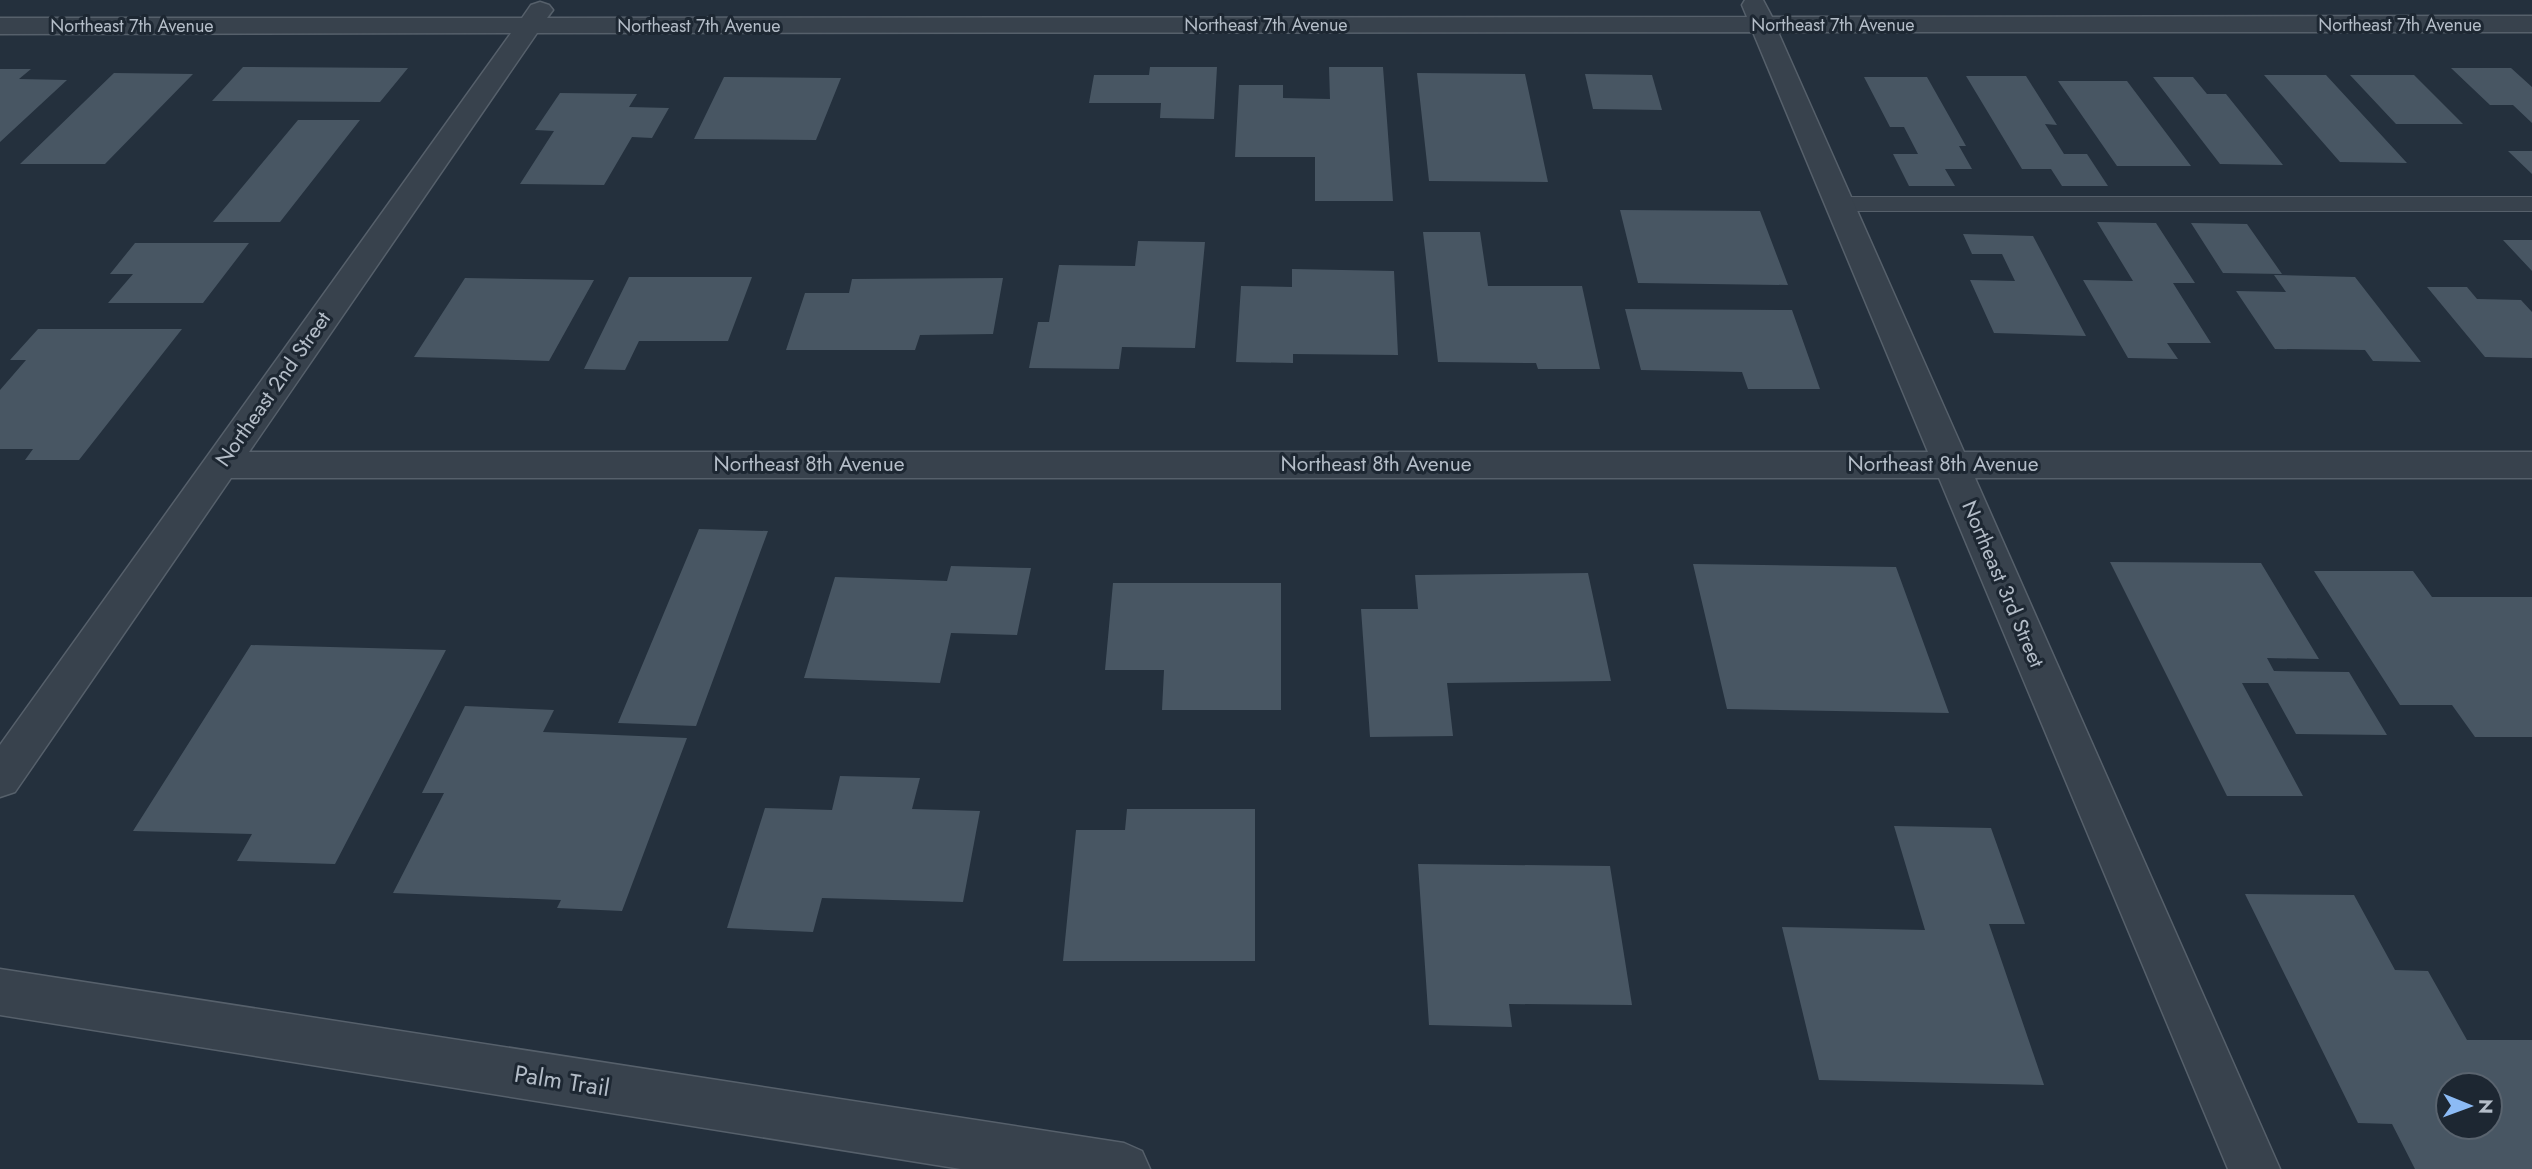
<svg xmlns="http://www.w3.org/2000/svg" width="2532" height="1169" font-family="Jost,sans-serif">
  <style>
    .building { fill: #485663; fill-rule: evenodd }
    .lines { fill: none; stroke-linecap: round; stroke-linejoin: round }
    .lane-casing { stroke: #56606b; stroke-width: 2 }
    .street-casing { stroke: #56606b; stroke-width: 3 }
    .lane { fill: #38424d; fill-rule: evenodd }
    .street { fill: #38424d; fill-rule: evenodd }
    .labels { text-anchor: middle; stroke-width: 6; stroke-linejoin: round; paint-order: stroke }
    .far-street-label { font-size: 18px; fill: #b4bdc8; stroke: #1d2732 }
    .street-label { font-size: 21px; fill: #b4bdc8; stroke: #1d2732 }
    .near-street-label { font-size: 24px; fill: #b4bdc8; stroke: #1d2732 }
  </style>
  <rect width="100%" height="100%" fill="#24303d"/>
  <path class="building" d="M243 67 408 68 380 102 212 101Z
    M1150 67H1217L1214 119 1160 118 1161 103H1089L1094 75H1149Z
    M1329 67H1383L1393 201H1315V157H1235L1239 85H1283V98L1330 99Z
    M2451 68H2511L2532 87V123L2513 105H2490Z
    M0 69H31L19 79 67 80 0 142Z
    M114 73 193 74 105 164H20Z
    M1417 73 1525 74 1548 182 1429 181Z
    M1585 74 1652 75 1662 110 1593 109Z
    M2264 75H2326L2407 163 2340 162Z
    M2350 75H2414L2463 124H2396Z
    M1966 76H2026L2057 125 2045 124 2064 154H2087L2108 186H2062L2051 169H2022Z
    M724 77 841 78 816 140 694 139Z
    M1864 77H1927L1966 146H1959L1972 169H1945L1955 186H1909L1893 154H1918L1904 127H1890Z
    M2153 77H2193L2207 94H2226L2283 165 2220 164Z
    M2058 81H2127L2191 166H2117Z
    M560 93 637 94 629 107 669 108 652 138 632 137 604 185 520 184 554 131 535 130Z
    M298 120H360L280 222H213Z
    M2508 151H2532V174Z
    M1620 210 1760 211 1788 285 1638 283Z
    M2097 222 2156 223 2195 283H2173L2211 343H2167L2178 359 2128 358 2083 280 2133 281Z
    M2191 223 2247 224 2282 274 2223 273Z
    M1423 232H1480L1488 286H1582L1600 369H1538L1536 363 1438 362Z
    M1963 234 2033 236 2086 336 1994 333 1970 280 2015 281 2002 254H1972Z
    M2503 240H2532V271Z
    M1138 241 1205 242 1195 348 1122 347 1119 369 1029 368 1038 322H1049L1059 265 1135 266Z
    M135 243H249L203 303H108L133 274H110Z
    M1292 269 1394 271 1398 355 1293 354V363L1236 362 1241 286 1292 287Z
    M2274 275 2355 277 2421 362 2373 361 2365 350 2275 349 2236 291 2286 292Z
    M629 277H752L728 341H639L625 370 584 369Z
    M465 278 594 280 549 361 414 357Z
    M1003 278 993 334 920 335 915 350H786L805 293H849L852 279Z
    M2427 287H2467L2477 299 2521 300 2532 312V358L2485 357Z
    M1625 309 1792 310 1820 389H1748L1742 372 1641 370Z
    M38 329H182L79 460H25L33 449H0V390L26 360H10Z
    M699 529 768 531 696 726 618 723Z
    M2110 562 2261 563 2319 659 2267 658 2274 671 2349 672 2387 735 2296 734 2268 683H2242L2303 796H2227Z
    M1693 564 1896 567 1949 713 1727 709Z
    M951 566 1031 568 1017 635 951 633 940 683 804 678 835 577 947 581Z
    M2314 571H2413L2432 597H2532V737H2475L2452 705H2400Z
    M1588 573 1611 681 1447 683 1453 736 1370 737 1361 609H1418L1415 575Z
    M1113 583H1281V710H1162L1164 670H1105Z
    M251 645 446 650 335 864 237 861 252 834 133 831Z
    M465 706 554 710 543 732 687 738 622 911 557 908 561 900 393 893 444 793H422Z
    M840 776 920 778 912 809 980 811 963 902 822 898 813 932 727 928 765 808 832 810Z
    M1127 809H1255V961H1063L1076 830H1125Z
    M1894 826 1991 828 2025 924H1989L2044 1085 1819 1080 1782 927 1925 930Z
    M1418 864 1610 866 1632 1005 1509 1004 1512 1027 1429 1025Z
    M2245 894 2354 895 2395 970 2428 971 2467 1040H2532V1169H2415L2392 1124 2358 1123ZM2448 1085H2490V1127H2448Z"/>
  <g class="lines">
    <g class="lane-casing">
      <path id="lane" d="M1840 197H2532V211H1840L1831 209 1828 204 1831 199Z"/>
    </g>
    <g class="street-casing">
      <path id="street" d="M1745 0H1763L1772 17 2532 16V32H1778L1964 452H2532V478H1975L2280 1169H2228L1939 478H231L15 792 0 797V745L511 33 0 34V18H522L531 5 540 2 549 5 553 10 547 18 1747 17 1742 5ZM1753 32 1928 452H249L537 33Z
        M0 969 1124 1143 1142 1151 1150 1169H961L0 1015Z"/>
    </g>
    <use href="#lane" class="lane"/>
    <use href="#street" class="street"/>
  </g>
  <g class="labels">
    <g class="far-street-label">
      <text x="1266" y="31">Northeast 7th Avenue</text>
      <text x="1833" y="31">Northeast 7th Avenue</text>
      <text x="2400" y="31">Northeast 7th Avenue</text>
      <text x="132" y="32">Northeast 7th Avenue</text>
      <text x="699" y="32">Northeast 7th Avenue</text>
    </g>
    <g class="street-label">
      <text transform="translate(273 389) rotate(-55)" y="7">Northeast 2nd Street</text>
      <text x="809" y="471">Northeast 8th Avenue</text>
      <text x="1376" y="471">Northeast 8th Avenue</text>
      <text x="1943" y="471">Northeast 8th Avenue</text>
      <text transform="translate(2003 584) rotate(67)" y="7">Northeast 3rd Street</text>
    </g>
    <g class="near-street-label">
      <text transform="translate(562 1081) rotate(9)" y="8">Palm Trail</text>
    </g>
  </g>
  <g transform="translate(2469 1106) rotate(91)"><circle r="33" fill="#1d2732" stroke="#59636e" stroke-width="2"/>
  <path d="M0-5L12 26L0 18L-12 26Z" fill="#8cbbf5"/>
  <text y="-10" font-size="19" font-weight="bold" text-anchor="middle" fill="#b4bdc8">N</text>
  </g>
</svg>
